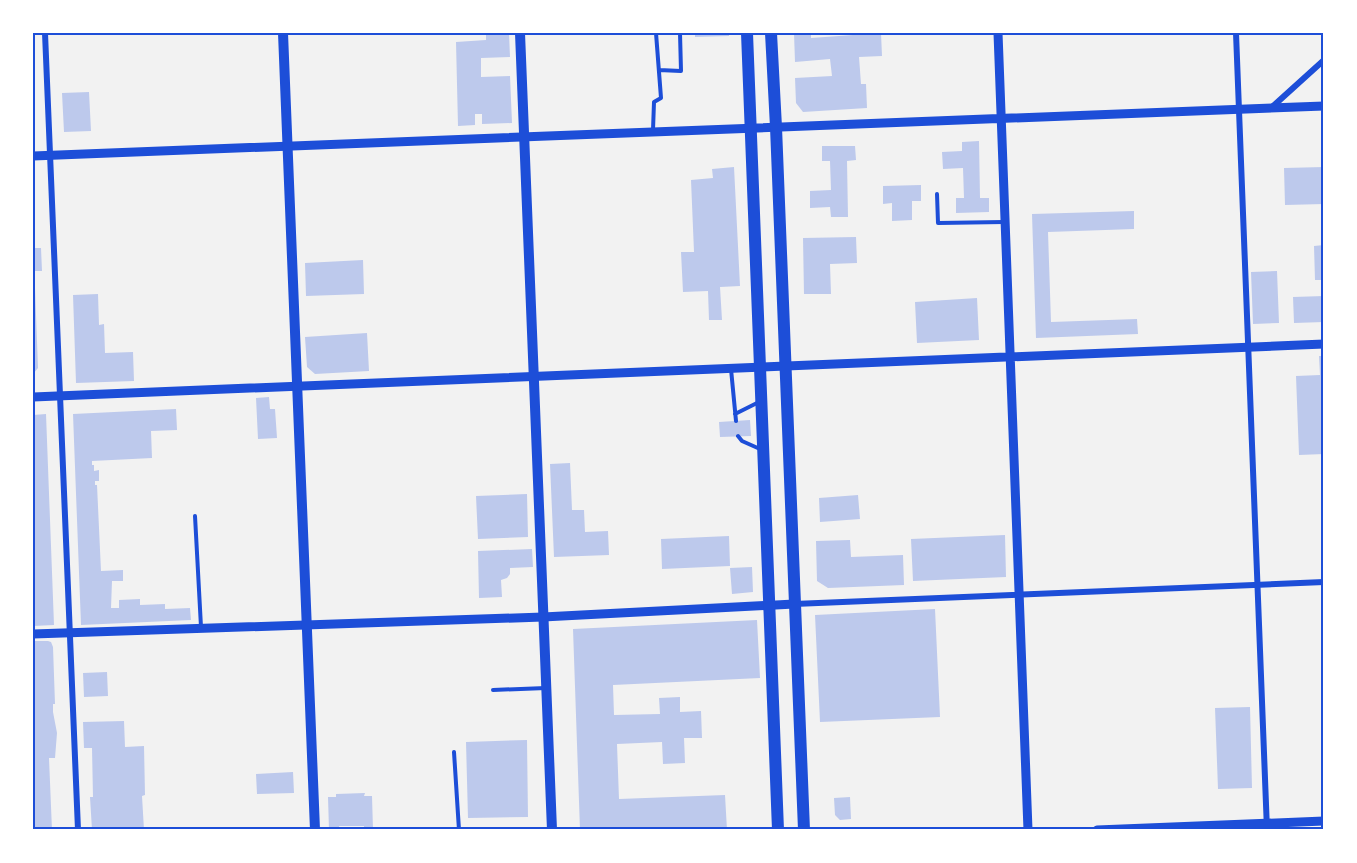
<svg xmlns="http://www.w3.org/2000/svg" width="1357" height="863" font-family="'Sofia Sans Condensed',sans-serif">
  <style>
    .building { fill: #bdc9ec }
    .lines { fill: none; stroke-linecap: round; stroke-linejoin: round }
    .service { stroke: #1d4ed8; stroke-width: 4 }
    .minor { stroke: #1d4ed8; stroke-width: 6 }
    .tertiary { stroke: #1d4ed8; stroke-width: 9 }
    .secondary { stroke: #1d4ed8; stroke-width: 10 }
    .primary { stroke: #1d4ed8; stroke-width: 12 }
    .neatline { fill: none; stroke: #1d4ed8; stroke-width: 2 }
  </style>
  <rect width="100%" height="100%" fill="#f2f2f2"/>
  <path class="building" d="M486 33H509L510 57 481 58V77L510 76 512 123 482 124V114H475V125L458 126 456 42 486 40Z
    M695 33H729V36L695 37Z
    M794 33H811V38L881 33 882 56 859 57 861 84H866L867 108 803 112 796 103 795 78 832 76 830 59 795 62Z
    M89 92 91 131 64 132 62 93Z
    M979 141 980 198H989V212L956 213V198H964L963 168 943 169 942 152 962 151V142Z
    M822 146H855L856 160 847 161 848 217H831L830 207 810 208V191L831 190 830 161H822Z
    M734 167 740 286 720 287 722 320H709L708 291 683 292 681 252H694L691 180 713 178 712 169Z
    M1324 167V204L1285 205 1284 168Z
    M921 185V201H912V220L892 221V203L883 204V186Z
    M1134 211V229L1048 232 1051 322 1137 319 1138 334 1036 338 1032 214Z
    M856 237 857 263 830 264 831 294H804L803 238Z
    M1324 245V280H1315L1314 246Z
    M33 248H41L42 271H33Z
    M363 260 364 294 306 296 305 263Z
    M1277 271 1279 323 1253 324 1251 272Z
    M33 288H35L38 368 33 374Z
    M98 294 99 325 104 324 105 353 133 352 134 381 76 383 73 295Z
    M1324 296V322L1294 323 1293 297Z
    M977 298 979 340 917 343 915 302Z
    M367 333 369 371 315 374 307 367 305 337Z
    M1319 356H1324V454L1299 455 1296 376 1320 375Z
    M269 397 270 409H275L277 438 258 439 256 398Z
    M176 409 177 430 151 431 152 458 92 461V465H94V471L99 470V481H95V485H97L101 571 123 570V581H112L111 608H119V600L140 599V605L165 604V609L190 608 191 620 81 625 73 414Z
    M46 414 54 625 33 626V415Z
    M750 420 751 436 720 437 719 422Z
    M570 463 572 510H584L585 532 608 531 609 555 554 557 550 464Z
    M527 494 528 537 478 539 476 496Z
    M858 495 860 519 820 522 819 498Z
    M1005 535 1006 577 913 581 911 539Z
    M729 536 730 566 662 569 661 539Z
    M850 540 851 557 903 555 904 585 828 588 817 581 816 541Z
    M532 549 533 567 510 568V574L507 578 501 580 502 597 479 598 478 551Z
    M752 567 753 592 732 594 730 568Z
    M935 609 940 717 820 722 815 615Z
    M757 620 760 678 613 685 614 715 660 714 659 698 680 697V712L701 711 702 738H684L685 763 663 764 662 742 617 744 619 799 725 795 727 830H580L573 629Z
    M33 641H48L51 642 53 647 55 704H53V712L57 733 55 758H49L52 830H33Z
    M107 672 108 696 84 697 83 673Z
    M1250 707 1252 788 1218 789 1215 708Z
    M124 721 125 747 144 746 145 795 142 796 144 830H92L90 797H93L92 748H84L83 722Z
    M527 740 528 817 468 818 466 742Z
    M293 772 294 793 257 794 256 774Z
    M365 793 364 796H372L373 830H364V826H339L340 830H329L328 797H336V794Z
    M850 797 851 819 840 820 835 815 834 798Z"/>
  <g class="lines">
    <path class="service" d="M659 70 681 71 680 33
      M653 130 654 102 661 98 656 33
      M937 194 938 223 1004 222
      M731 369 736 421
      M735 414 759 402
      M738 436 742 441 760 449
      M195 516 201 627
      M493 690 546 688
      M454 752 459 830"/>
    <path class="minor" d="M45 33 78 830
      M1236 33 1267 830
      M1271 108 1324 60
      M794 604 1324 582"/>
    <path class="tertiary" d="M998 33 1028 830
      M33 156 1324 106
      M33 397 1324 344
      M33 634 543 617 794 604
      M1097 830 1324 821"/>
    <path class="secondary" d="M283 33 315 830
      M520 33 552 830"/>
    <path class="primary" d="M747 33 778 830
      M771 33 776 127 804 830"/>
  </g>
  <rect width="1357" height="863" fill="none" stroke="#ffffff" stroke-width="69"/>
  <rect x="34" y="34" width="1288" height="794" class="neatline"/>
</svg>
